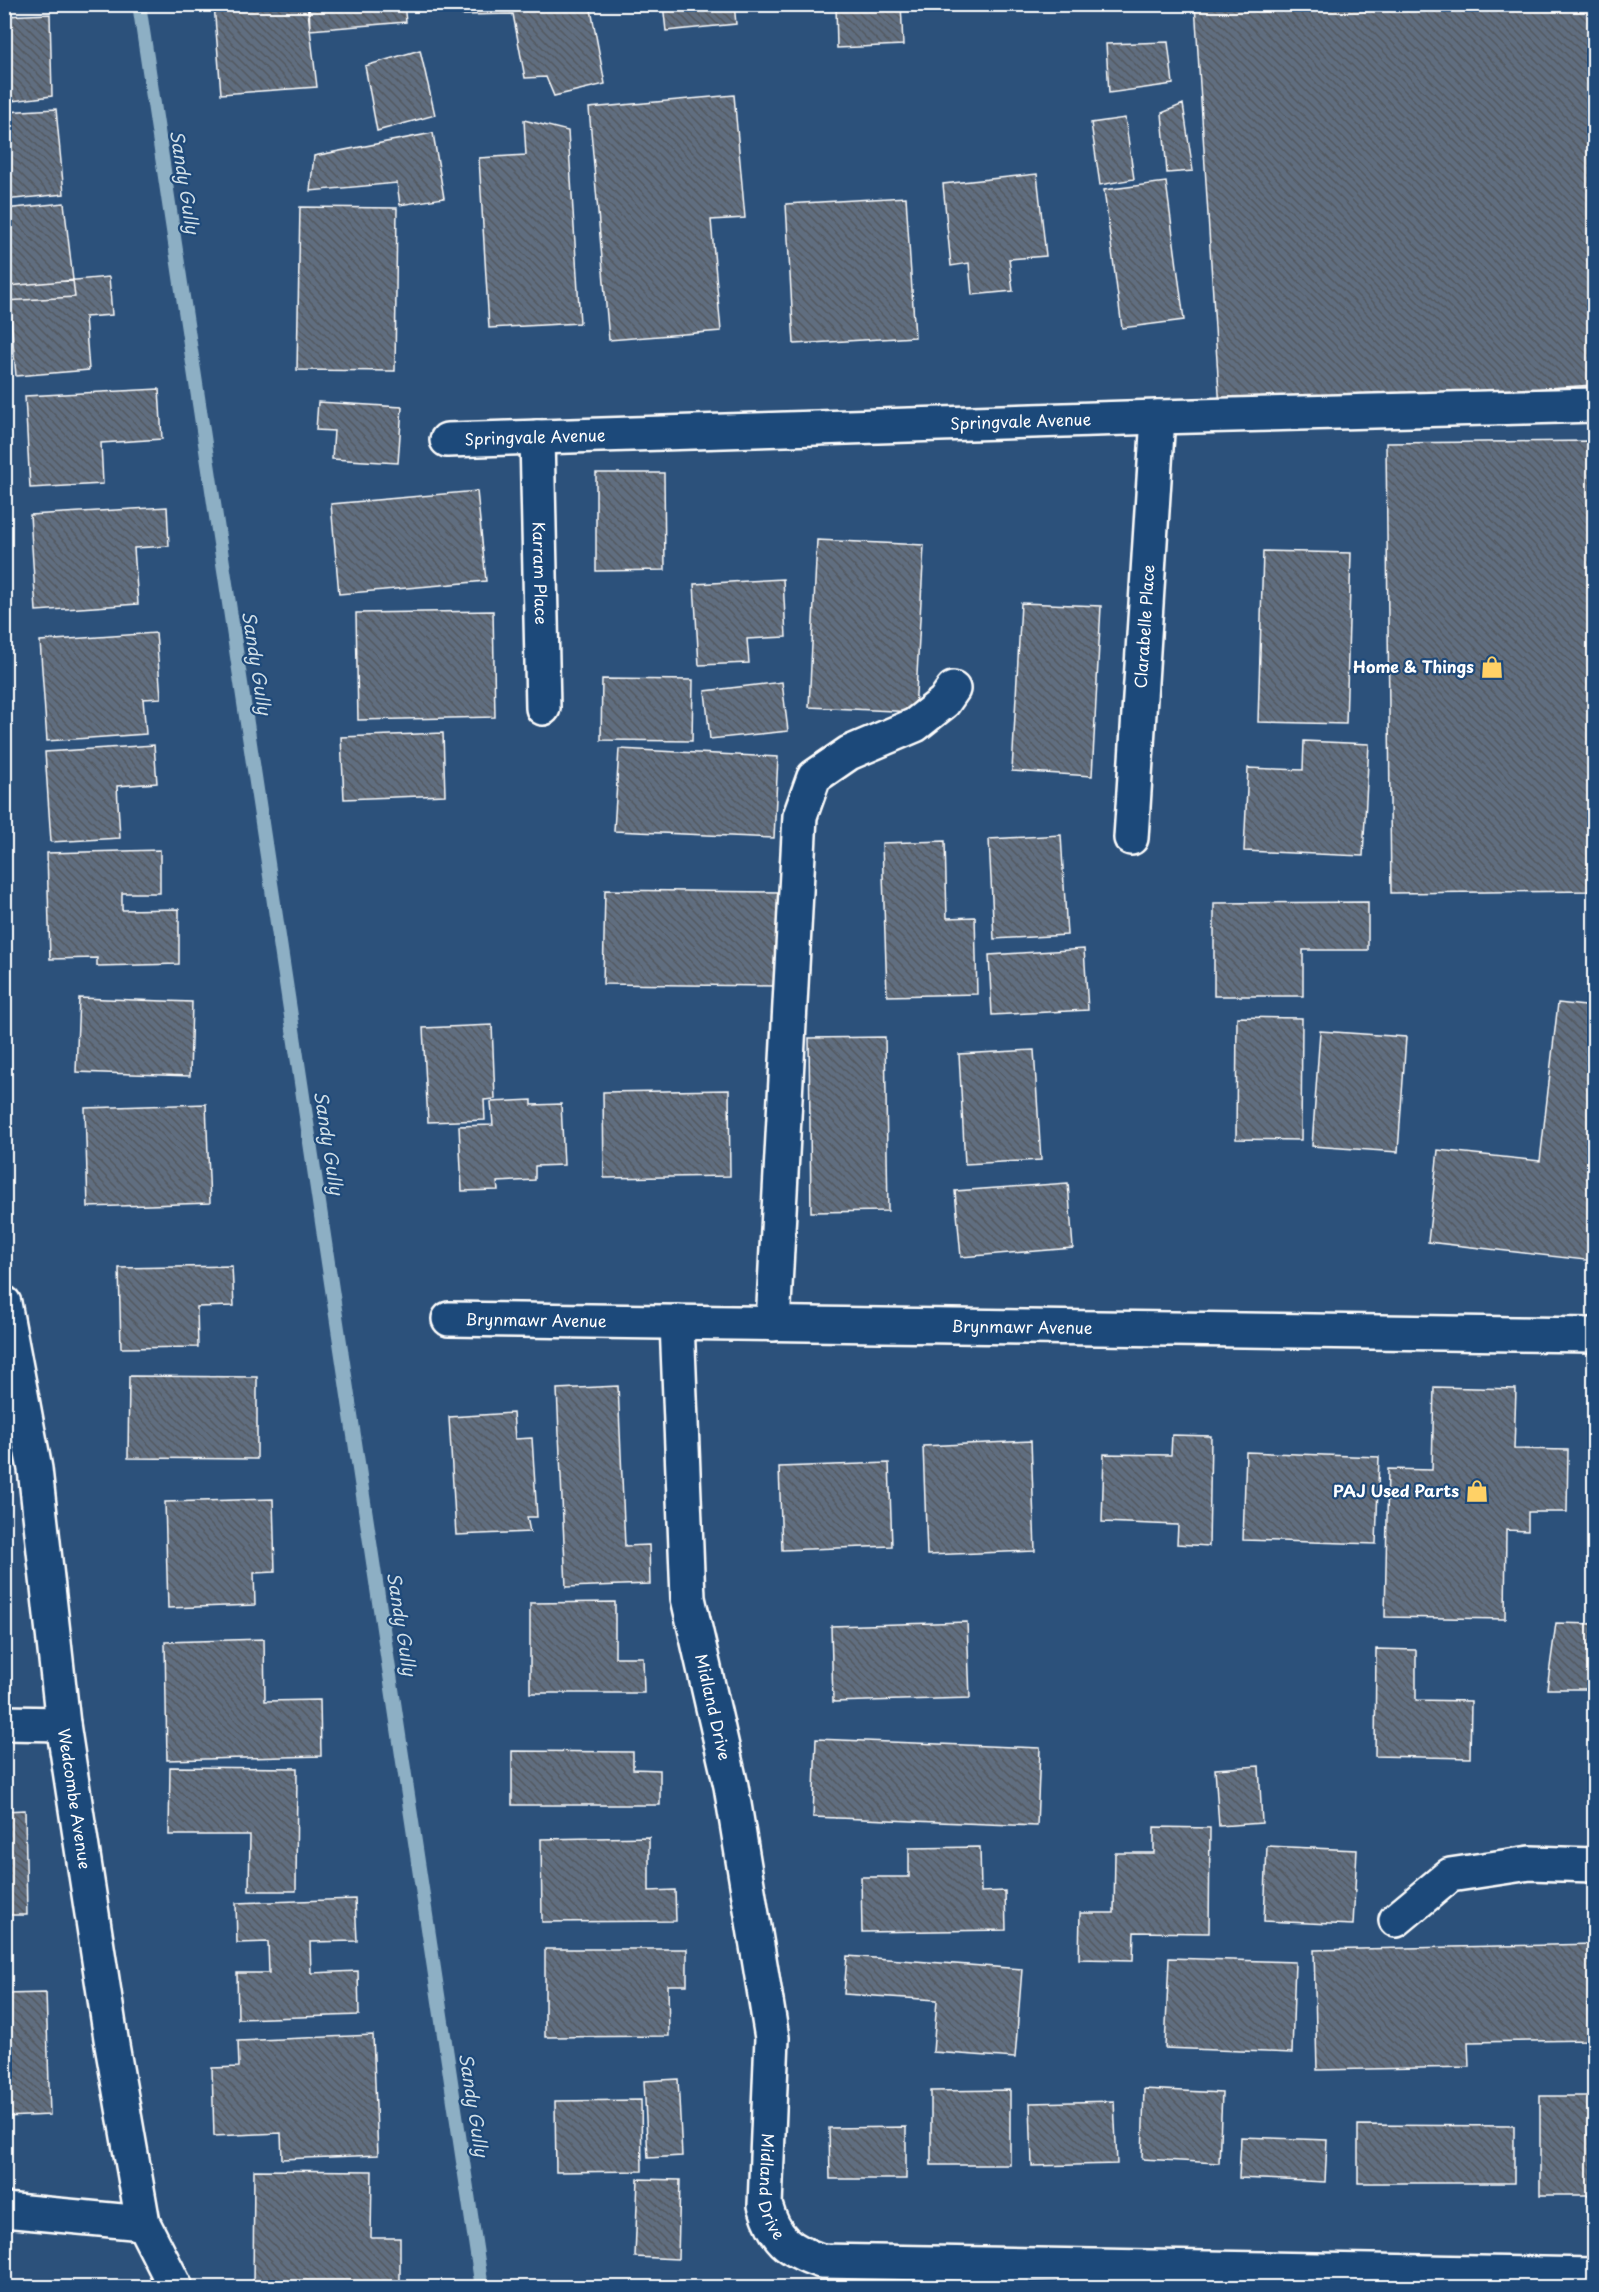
<svg xmlns="http://www.w3.org/2000/svg" width="1599" height="2292" font-family="'Playpen Sans',sans-serif">
  <style>
    .lines { fill: none; stroke-linecap: round; stroke-linejoin: round }
    .stream { stroke: #8dafc4; stroke-width: 14 }
    .building { fill: url(#building-back-hatch); stroke: #fff; stroke-width: 1.5 }
    .minor-casing { stroke: #fff; stroke-width: 38 }
    .minor { stroke: #1f4a7a; stroke-width: 33 }
    .labels { text-anchor: middle; stroke-width: 4.5; stroke-linejoin: round; paint-order: stroke }
    .street-label { font-size: 16px; fill: #fff; stroke: #1f4a7a }
    .poi-label { font-size: 16px; font-weight: bold; fill: #fff; stroke: #1f4a7a; text-anchor: end }
    .water-label { font-size: 18px; font-style: italic; fill: #d0dee6; stroke: #1f4a7a }
  </style>
  <defs>
    <pattern id="building-back-hatch" width="6" height="6" patternUnits="userSpaceOnUse" patternTransform="scale(1.5)"><rect width="6" height="6" fill="#616e80"/><path d="M-1 5l2 2M0 0l6 6M5-1l2 2" fill="none" stroke="#53585e"/></pattern>
  </defs>
  <rect width="100%" height="100%" fill="#2c517b"/>
  <filter id="ink" filterUnits="userSpaceOnUse"><feTurbulence type="fractalNoise" baseFrequency=".0167" numOctaves="2"/><feDisplacementMap in="SourceGraphic" scale="12" xChannelSelector="R" yChannelSelector="G"/><feConvolveMatrix kernelMatrix="1 2 1 2 8 2 1 2 1" color-interpolation-filters="sRGB"/></filter>
  <g filter="url(#ink)">
    <g class="lines">
      <path class="stream" d="M139 4 482 2288"/>
    </g>
    <path class="building" d="M214 4H307L317 87 221 94Z
      M309 4H404L406 22 310 30Z
      M461 4H590L605 84 554 96 546 77 525 78 513 14 462 15Z
      M663 4H734L736 24 666 31Z
      M836 4H901L903 45 837 48Z
      M1195 4H1594V385L1220 409Z
      M50 14 52 96 4 102V16Z
      M1168 42 1173 84 1109 93 1106 44Z
      M420 50 435 115 377 131 365 66Z
      M734 95 745 218 711 220 721 331 609 340 589 108Z
      M1183 104 1193 171 1167 173 1162 113Z
      M56 109 64 194 4 200V112Z
      M1125 118 1134 179 1100 185 1091 123Z
      M524 120 568 131 580 323 489 328 479 158 526 155Z
      M433 133 444 198 400 205 397 183 310 191 314 156Z
      M1037 174 1046 256 1009 259 1013 291 972 295 969 263 951 266 943 184Z
      M1166 182 1184 320 1122 328 1104 190Z
      M906 197 915 337 794 344 786 204Z
      M64 203 75 297 4 301V209Z
      M300 207 397 208 395 371 297 370Z
      M109 277 112 315 85 317 89 370 16 376 8 286Z
      M159 389 162 439 101 443 103 484 30 488 25 396Z
      M318 402 402 407 398 463 332 459 334 431 316 430Z
      M1594 441V891L1391 893 1386 443Z
      M596 473H664L665 570 596 571Z
      M477 491 486 581 339 594 331 504Z
      M167 507 169 546 134 548 138 604 36 611 30 515Z
      M817 540 924 545 915 712 809 707Z
      M1263 551 1351 553 1346 724 1258 722Z
      M783 579 786 637 747 639 749 663 699 665 694 584Z
      M1021 603 1101 606 1092 776 1012 771Z
      M493 611 495 717 358 720 356 613Z
      M156 633 161 698 143 699 146 734 47 741 40 641Z
      M602 679 693 680 692 741 601 740Z
      M782 682 788 731 710 739 705 691Z
      M443 733 445 795 344 799 341 737Z
      M1304 741 1369 744 1363 856 1244 851 1248 768 1303 770Z
      M154 745 157 783 117 786 120 838 51 842 45 752Z
      M619 749 778 757 774 838 614 831Z
      M1061 835 1067 935 994 939 989 839Z
      M945 841 947 918 975 917 977 994 887 996 882 843Z
      M160 850V893H122V910L179 909V964L97 966V958L50 959 47 853Z
      M605 890 779 892 777 986 603 984Z
      M1368 902V950H1303V996H1214V903Z
      M1084 949 1088 1010 992 1015 989 955Z
      M79 998 192 1002 190 1076 76 1072Z
      M1558 1003 1594 1007V1261L1428 1242 1438 1150 1540 1161Z
      M1237 1017 1302 1018 1301 1140 1236 1139Z
      M492 1025 495 1099 484 1100 485 1120 428 1122 423 1028Z
      M1320 1031 1406 1037 1398 1152 1312 1146Z
      M885 1037 888 1211 811 1212 809 1038Z
      M1034 1050 1041 1160 965 1164 959 1054Z
      M729 1090 730 1176 604 1178 603 1092Z
      M532 1100V1105L561 1104 564 1165 535 1166V1180L497 1182 498 1190 462 1191 459 1126 493 1125 491 1102Z
      M206 1104 210 1203 88 1207 85 1108Z
      M1068 1183 1073 1248 961 1257 955 1191Z
      M232 1266 234 1306 197 1307 198 1347 121 1348 119 1268Z
      M129 1376 257 1377V1459L128 1458Z
      M618 1386 625 1546 649 1545 650 1584 566 1587 557 1389Z
      M1434 1387 1516 1389 1514 1449 1568 1450 1567 1512H1528V1531L1506 1530 1505 1619 1385 1617 1388 1469 1432 1470Z
      M513 1413 515 1439 532 1438 537 1517H527L530 1532 456 1535 449 1417Z
      M1172 1435 1211 1436 1209 1546 1177 1544 1178 1525 1102 1522 1104 1454 1171 1455Z
      M1031 1441 1035 1551 927 1555 923 1446Z
      M1246 1452 1379 1457 1376 1544 1243 1540Z
      M889 1463 892 1546 782 1550 779 1467Z
      M273 1499 275 1572 254 1573 255 1605 168 1608 165 1502Z
      M615 1602V1657H643L644 1693H530V1603Z
      M967 1622 970 1698 833 1702 831 1626Z
      M1556 1623 1594 1624V1689H1547Z
      M264 1639 265 1701 320 1700 321 1756 167 1760 165 1642Z
      M1376 1649 1416 1650V1700L1471 1701 1470 1758 1375 1756Z
      M816 1739 1040 1748 1037 1826 813 1817Z
      M512 1751 633 1752V1769L660 1770V1805H512Z
      M1259 1766 1262 1823 1219 1826 1215 1769Z
      M170 1767 297 1768 296 1891H249L250 1835H169Z
      M25 1810 27 1915H4V1811Z
      M1154 1827 1210 1828 1209 1933 1134 1932 1133 1960 1079 1959 1080 1913H1114L1115 1853H1154Z
      M649 1837V1891L675 1890 676 1921 542 1922 541 1839Z
      M1267 1846 1357 1850 1353 1925 1264 1921Z
      M980 1847 981 1892 1005 1891 1006 1930 862 1932 861 1877H909V1848Z
      M355 1899 357 1941 310 1942 311 1973 358 1971 359 2015 238 2019 237 1973H269L268 1942 237 1943 236 1903Z
      M1594 1944V2004H1588L1589 2040 1468 2042 1469 2067 1317 2070 1314 1950Z
      M545 1949H687V1985H668L669 2036 545 2037Z
      M847 1956 1022 1969 1015 2058 933 2052 937 2000 844 1994Z
      M1169 1958 1295 1962 1292 2053 1165 2048Z
      M46 1993 50 2115 4 2117V1994Z
      M373 2035 378 2155 282 2159 281 2133 214 2136 212 2068 239 2067 238 2041Z
      M1594 2074V2195H1540V2096H1594Z
      M678 2079 682 2156 648 2158 644 2081Z
      M1144 2089 1222 2093 1219 2163 1142 2159Z
      M1010 2090V2165H931V2091Z
      M641 2100 642 2171 556 2172 555 2101Z
      M1114 2101 1117 2164 1032 2166 1030 2103Z
      M1358 2125 1514 2126V2183H1358Z
      M906 2127V2179H830L829 2128Z
      M1241 2137 1327 2140 1325 2182 1239 2178Z
      M254 2170 372 2171 371 2238H400V2288H253Z
      M638 2179 680 2180 678 2259 635 2257Z"/>
    <g class="lines">
      <g class="minor-casing">
        <g id="minor">
          <path id="s1" d="M537 437 543 708"/>
          <path id="s2" d="M447 440 1158 417 1594 405"/>
          <path id="s3" d="M1131 838 1158 417"/>
          <path id="s4" d="M4 1303 35 1469 63 1724 112 2045 143 2223 176 2288"/>
          <path id="s5" d="M449 1319 1594 1335"/>
          <path id="s6" d="M677 1322 688 1598 731 1786 772 2038 765 2205C775 2239 788 2250 821 2261L1594 2275"/>
          <path d="M773 1324 800 816 814 777 849 753 915 725 944 702 953 689"/>
          <path d="M4 1723 63 1724"/>
          <path d="M1396 1920 1450 1875 1530 1863 1594 1865"/>
          <path d="M4 2210 143 2223"/>
        </g>
      </g>
      <use href="#minor" class="minor"/>
    </g>
  </g>
  <defs>
    <g id="shop-bare" transform="scale(1.8)"><path d="M-5-2.5h2.3a2.7 3.5 0 0 1 5.4 0H5L5.5 6h-11ZM-1.5-2.5h3a1.5 2.3 0 0 0-3 0Z" fill="#ffd166" stroke="#1f4a7a" stroke-width="2.5" paint-order="stroke"/></g>
  </defs>
  <g fill-rule="evenodd">
    <use href="#shop-bare" x="1492" y="667"/>
    <use href="#shop-bare" x="1477" y="1491"/>
  </g>
  <g class="labels">
    <g class="street-label">
      <text dy="6" stroke="none"><textPath href="#s2" startOffset="574">Springvale Avenue</textPath></text>
      <text dy="6" stroke="none"><textPath href="#s2" startOffset="88">Springvale Avenue</textPath></text>
      <text dy="6" stroke="none"><textPath href="#s1" startOffset="136">Karram Place</textPath></text>
      <text dy="6" stroke="none"><textPath href="#s3" startOffset="212">Clarabelle Place</textPath></text>
      <text dy="6" stroke="none"><textPath href="#s5" startOffset="87">Brynmawr Avenue</textPath></text>
      <text dy="6" stroke="none"><textPath href="#s5" startOffset="573">Brynmawr Avenue</textPath></text>
      <text dy="6" stroke="none"><textPath href="#s6" startOffset="388">Midland Drive</textPath></text>
      <text dy="6" stroke="none"><textPath href="#s4" startOffset="501">Wedcombe Avenue</textPath></text>
      <text dy="6" stroke="none"><textPath href="#s6" startOffset="874">Midland Drive</textPath></text>
    </g>
    <g class="poi-label">
      <text x="1474" y="673">Home &amp; Things</text>
      <text x="1459" y="1497">PAJ Used Parts</text>
    </g>
    <g class="water-label">
      <text transform="translate(184 182) rotate(81)" y="6">Sandy Gully</text>
      <text transform="translate(256 663) rotate(81)" y="6">Sandy Gully</text>
      <text transform="translate(328 1143) rotate(81)" y="6">Sandy Gully</text>
      <text transform="translate(401 1624) rotate(81)" y="6">Sandy Gully</text>
      <text transform="translate(473 2105) rotate(81)" y="6">Sandy Gully</text>
    </g>
  </g>
  <rect width="1599" height="2292" fill="none" stroke="#1f4a7a" stroke-width="24"/>
  <rect x="12" y="12" width="1575" height="2268" fill="none" stroke="#fff" stroke-width="2" filter="url(#ink)"/>
</svg>
